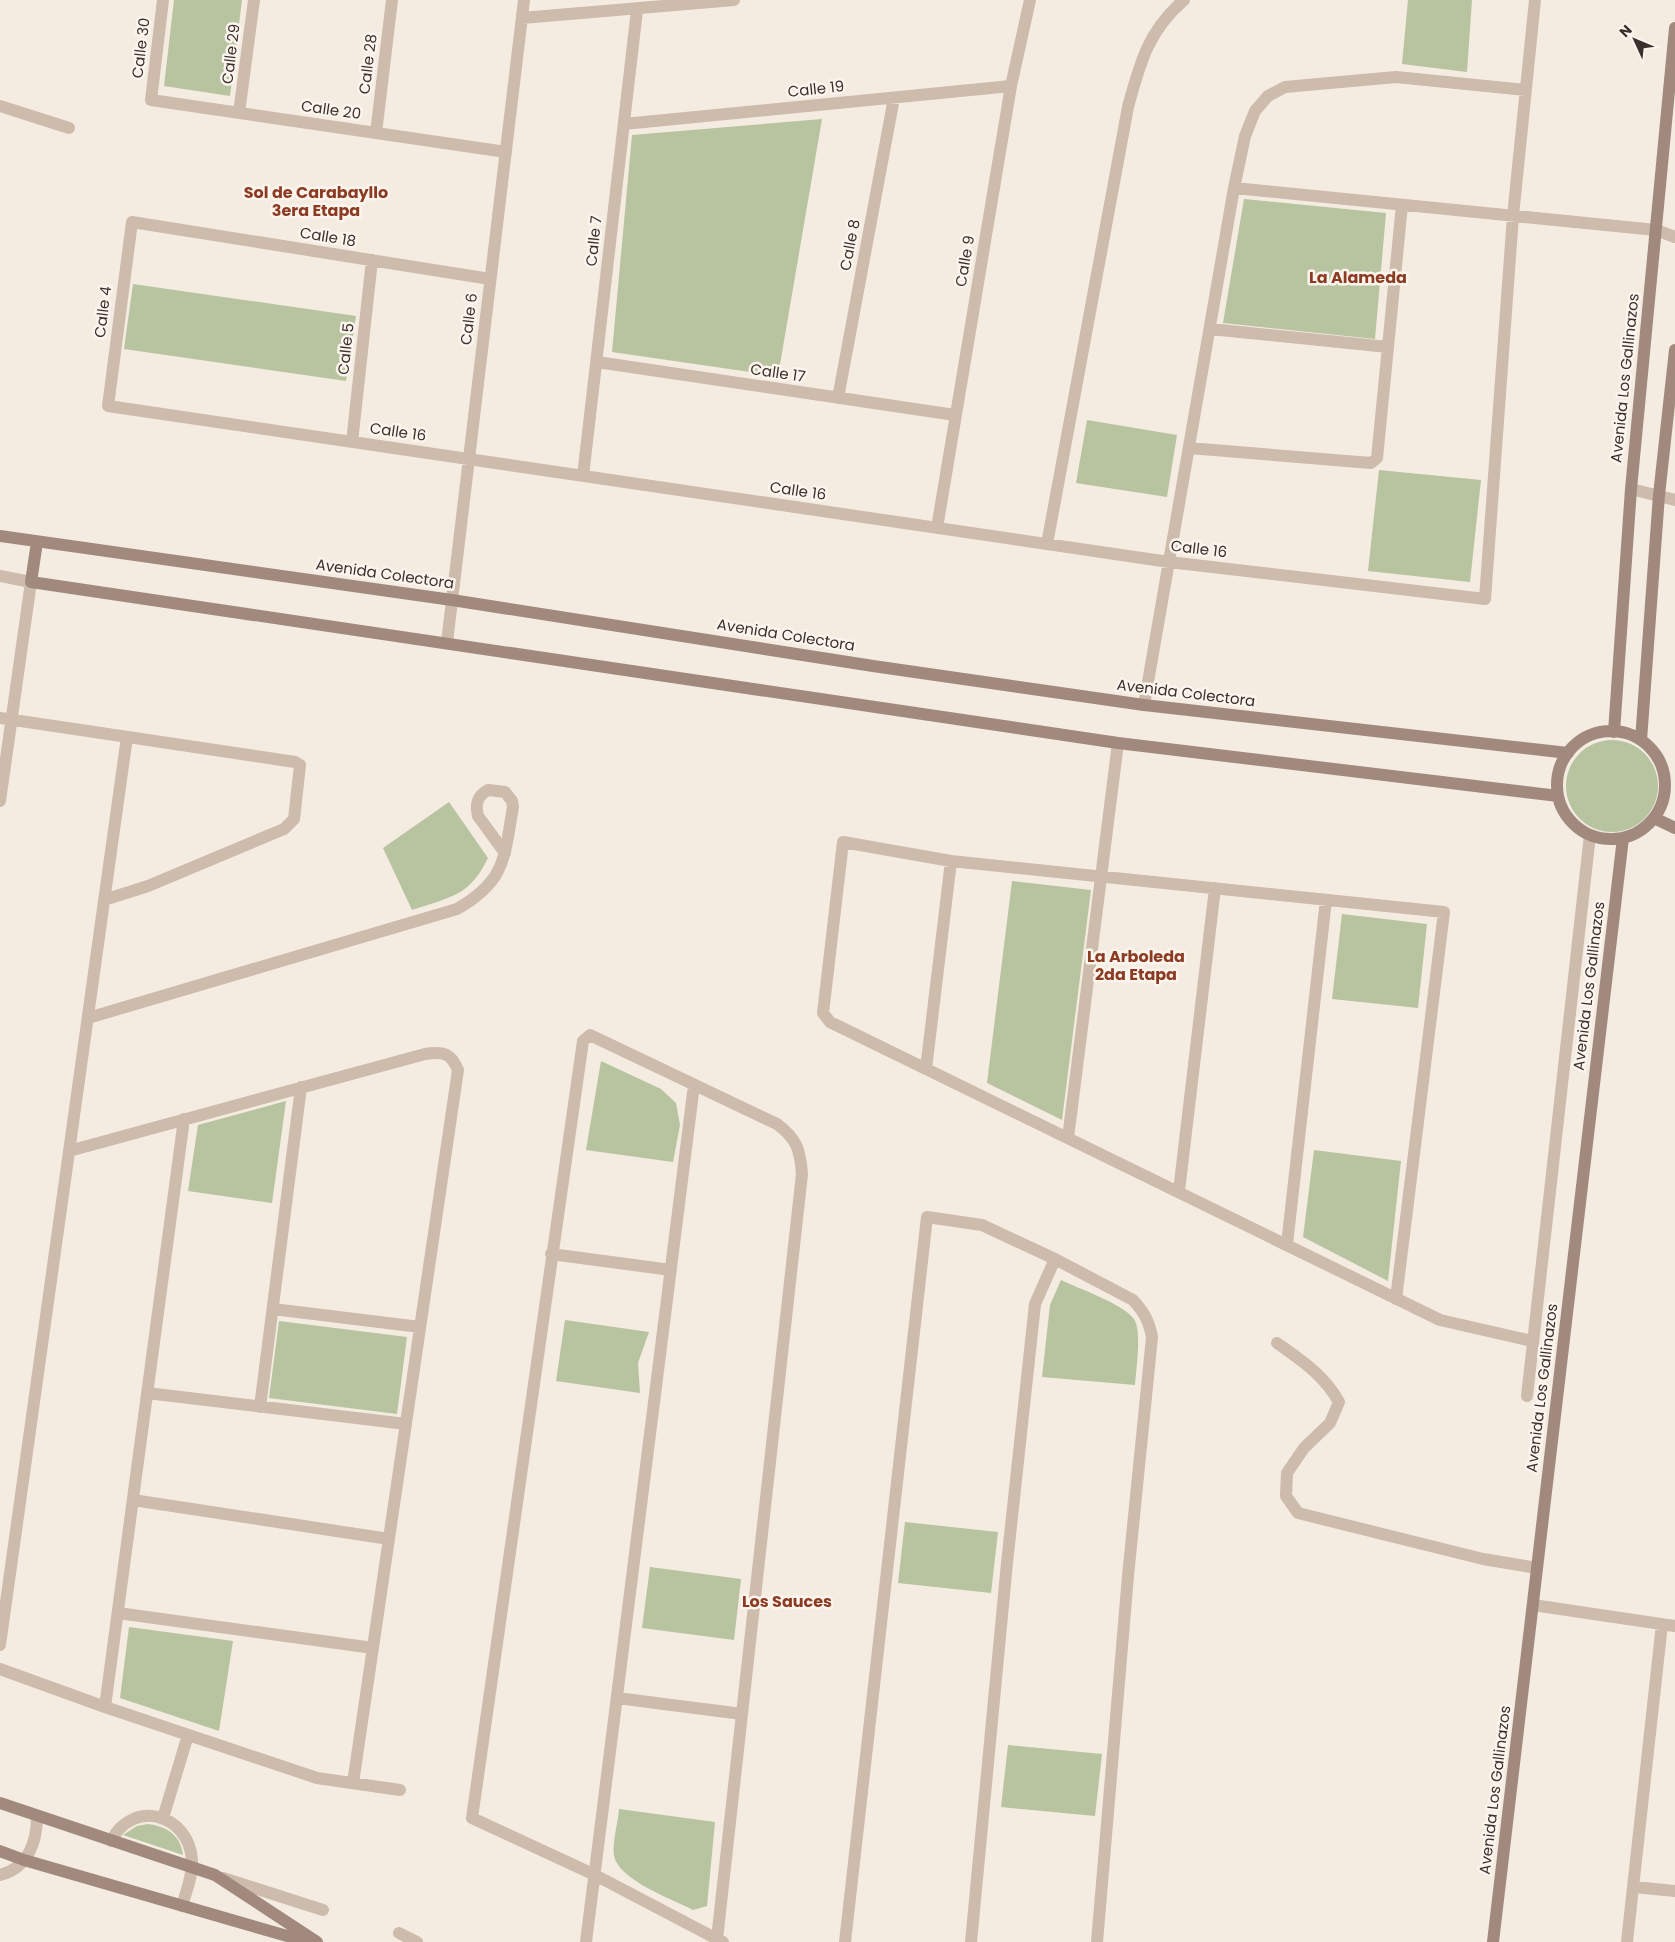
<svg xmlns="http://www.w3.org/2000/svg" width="1675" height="1942" font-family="Poppins,sans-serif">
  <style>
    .green { fill: #b8c4a0 }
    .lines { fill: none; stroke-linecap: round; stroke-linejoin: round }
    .street { stroke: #cdbbac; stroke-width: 12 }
    .secondary { stroke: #a18a7d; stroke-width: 12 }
    .labels { text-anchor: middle; stroke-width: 5; stroke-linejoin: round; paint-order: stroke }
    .street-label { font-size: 15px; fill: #3b302b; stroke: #fbf5ee }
    .neighbourhood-label { font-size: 16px; font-weight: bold; fill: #8c3b22; stroke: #fbf5ee }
  </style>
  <rect width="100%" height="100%" fill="#f4ebe1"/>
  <path class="green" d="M174 0H242L230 96 164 86Z
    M1408 0H1472L1467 72 1402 64Z
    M822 119 778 376 612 352 632 135Z
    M1244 199 1386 213 1375 339 1223 323Z
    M133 284 356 316 346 381 124 349Z
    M1087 420 1177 435 1167 497 1076 483Z
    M1379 470 1481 480 1470 582 1368 571Z
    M1566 786a46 46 0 1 1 92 0a46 46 0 1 1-92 0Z
    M449 802 488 858C469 897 450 897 412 910L383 848Z
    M1012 881 1091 890 1062 1120 987 1083Z
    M1342 914 1427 924 1418 1008 1332 999Z
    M601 1061 661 1089 676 1103 680 1125 673 1162 586 1150Z
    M286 1101 272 1203 188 1191 198 1125Z
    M1314 1150 1401 1161 1388 1281 1303 1237Z
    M1061 1280C1079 1289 1122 1303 1134 1319 1142 1331 1136 1369 1135 1385L1042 1377 1050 1305Z
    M565 1320 649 1332 638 1363 640 1393 556 1381Z
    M279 1321 407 1337 397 1414 269 1398Z
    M905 1522 998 1532 991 1593 898 1583Z
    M650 1567 741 1579 734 1640 642 1628Z
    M129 1627 233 1641 219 1731 120 1698Z
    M1008 1745 1102 1754 1095 1816 1001 1807Z
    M619 1809 715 1822 707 1906 693 1910C672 1899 619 1880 614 1856 612 1843 618 1823 619 1809Z
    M148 1824C166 1826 181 1835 183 1855L123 1835 137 1826Z"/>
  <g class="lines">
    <path class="street" d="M163 0 151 100 506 152
      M522 18 734 0
      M0 106 69 128
      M239 113 254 0
      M624 124 1011 86
      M376 133 392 0
      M1234 188 1656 230 1675 237
      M490 279 132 222 108 406 1169 562 1485 599 1513 216 1535 0
      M1210 329 1388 347
      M597 362 955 415
      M838 398 894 98
      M352 442 372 260
      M1189 448 1371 463 1377 458 1402 205
      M583 476 637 10
      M1631 489 1675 500
      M937 528 1011 86 1030 0
      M1047 544 1128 107C1140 63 1148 31 1184 0
      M0 576 31 582 0 801
      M447 642 524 0
      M1144 705 1234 188 1245 136 1255 111 1268 96 1285 87 1396 77 1526 90
      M0 718 295 762 300 765 294 819 284 829 148 886 104 900
      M88 1018 457 909C506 881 504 858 513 807L512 801 505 792 488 790C477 796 475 804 478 816L505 853
      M926 1069 951 861
      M1068 1138 1118 743
      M69 1151 425 1054C443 1051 451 1053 458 1070L353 1783
      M1179 1191 1215 888
      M1287 1244 1326 900
      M551 1254 671 1270
      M1396 1299 1444 912 951 861 843 842 823 1013 830 1022 1440 1320 1532 1341
      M273 1309 420 1327
      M1277 1343C1302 1361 1324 1375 1339 1402L1330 1423 1304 1448 1287 1473 1286 1496 1298 1513 1483 1559 1537 1568
      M147 1393 406 1424
      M1527 1396 1590 835
      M260 1407 301 1087
      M133 1500 389 1539
      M1533 1605 1675 1626
      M118 1613 373 1648
      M0 1645 127 737
      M0 1669 105 1707 317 1778 400 1790
      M617 1698 742 1714
      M105 1707 184 1119
      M163 1818 188 1735
      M111 1841C133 1798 189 1814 192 1860 193 1875 186 1892 182 1906
      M0 1875C28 1868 37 1842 37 1816
      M223 1878 323 1910
      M1634 1887 1675 1891
      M399 1933 417 1942
      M717 1939 802 1174C800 1149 797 1139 777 1124L590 1035 583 1041 472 1818 595 1875 717 1939 723 1942
      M586 1942 694 1085
      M845 1942 927 1217 982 1225 1055 1259 1133 1300C1144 1312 1149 1321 1152 1337L1128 1576 1097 1942
      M971 1942 1007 1563 1035 1304 1055 1259
      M1627 1942 1662 1624"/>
    <path class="secondary" d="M0 536 452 600 873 666 1144 705 1568 753
      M37 542 31 582 1118 743 1558 796
      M1557 785a54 54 0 1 1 108 0a54 54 0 1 1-108 0Z
      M1614 732 1631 489 1675 28
      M1641 740 1659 495 1675 350
      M1654 818 1675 828
      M0 1803 215 1875 317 1942
      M0 1851 24 1860 308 1942
      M1493 1942 1623 838"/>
  </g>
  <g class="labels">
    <g class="street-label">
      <text transform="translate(141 48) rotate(-83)" y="5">Calle 30</text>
      <text transform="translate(231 54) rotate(-83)" y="5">Calle 29</text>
      <text transform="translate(368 64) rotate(-83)" y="5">Calle 28</text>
      <text transform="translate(816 89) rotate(-6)" y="5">Calle 19</text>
      <text transform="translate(331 110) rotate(8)" y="5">Calle 20</text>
      <text transform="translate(328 237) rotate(9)" y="5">Calle 18</text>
      <text transform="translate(594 241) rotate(-84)" y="5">Calle 7</text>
      <text transform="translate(850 245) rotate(-79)" y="5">Calle 8</text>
      <text transform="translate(965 261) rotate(-80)" y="5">Calle 9</text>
      <text transform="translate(103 312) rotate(-83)" y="5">Calle 4</text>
      <text transform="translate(469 319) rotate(-83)" y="5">Calle 6</text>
      <text transform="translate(346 349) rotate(-84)" y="5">Calle 5</text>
      <text transform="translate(778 373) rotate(8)" y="5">Calle 17</text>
      <text transform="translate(1625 378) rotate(-84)" y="5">Avenida Los Gallinazos</text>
      <text transform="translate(398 432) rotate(8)" y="5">Calle 16</text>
      <text transform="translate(798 491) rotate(8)" y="5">Calle 16</text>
      <text transform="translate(1199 549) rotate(7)" y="5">Calle 16</text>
      <text transform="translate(385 574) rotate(8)" y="5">Avenida Colectora</text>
      <text transform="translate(786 635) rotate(9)" y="5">Avenida Colectora</text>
      <text transform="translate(1186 693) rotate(7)" y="5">Avenida Colectora</text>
      <text transform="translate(1589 986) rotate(-83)" y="5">Avenida Los Gallinazos</text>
      <text transform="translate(1542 1388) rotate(-83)" y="5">Avenida Los Gallinazos</text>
      <text transform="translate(1495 1790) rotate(-83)" y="5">Avenida Los Gallinazos</text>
    </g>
    <g class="neighbourhood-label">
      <text x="316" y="198">Sol de Carabayllo<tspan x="316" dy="18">3era Etapa</tspan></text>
      <text x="1358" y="283">La Alameda</text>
      <text x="1136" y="962">La Arboleda<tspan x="1136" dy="18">2da Etapa</tspan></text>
      <text x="787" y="1607">Los Sauces</text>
    </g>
  </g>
  <g transform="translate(1635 40) rotate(314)" stroke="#fbf5ee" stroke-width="4" paint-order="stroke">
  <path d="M0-4L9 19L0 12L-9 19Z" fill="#3b302b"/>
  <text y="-8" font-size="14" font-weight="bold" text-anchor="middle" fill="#3b302b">N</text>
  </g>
</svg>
